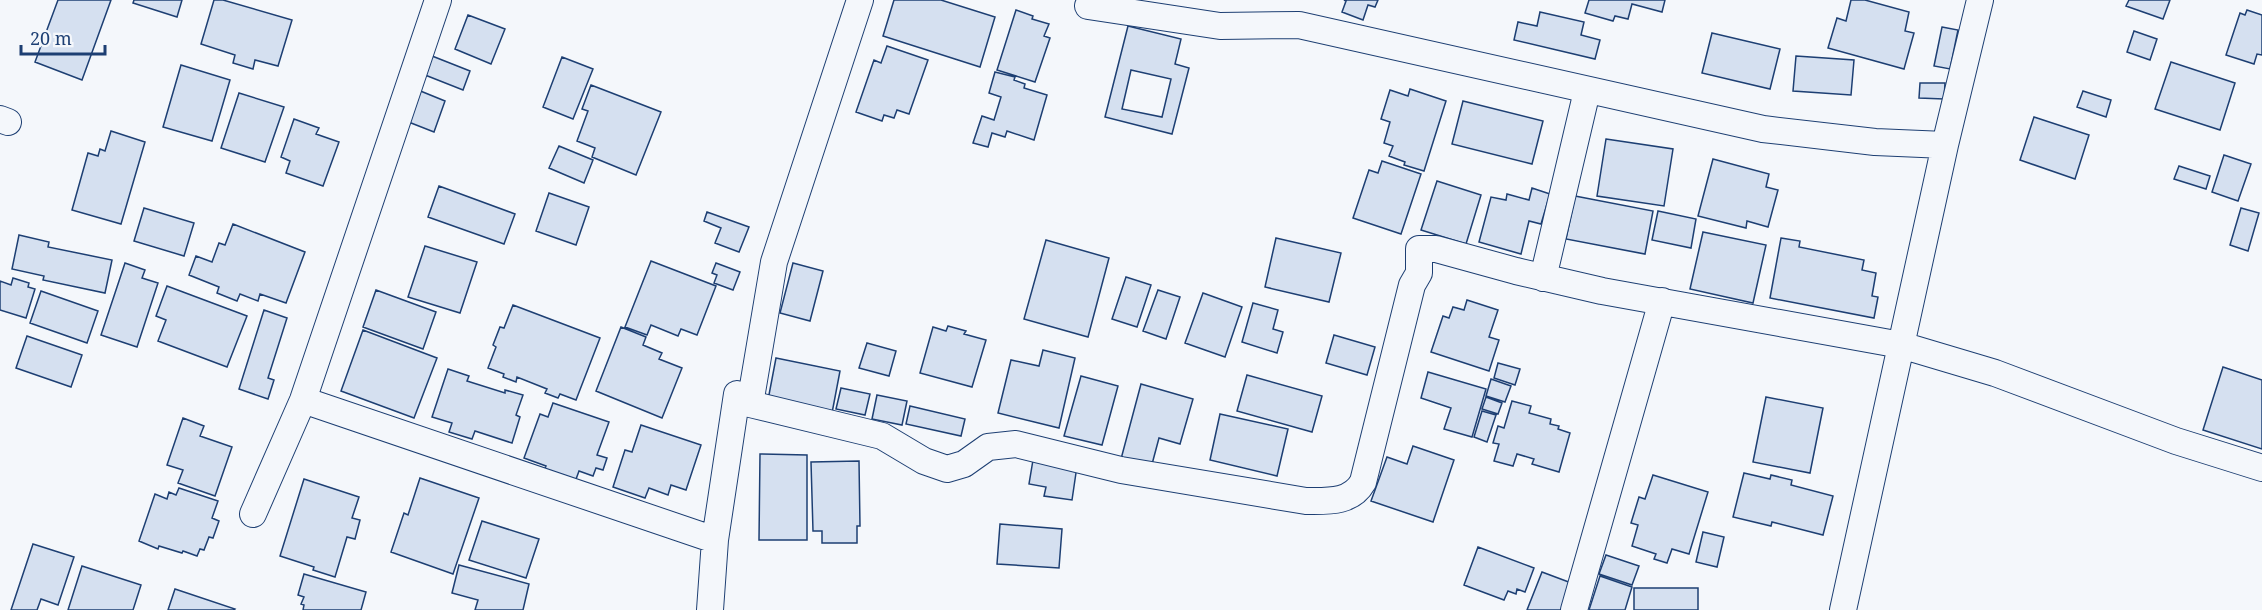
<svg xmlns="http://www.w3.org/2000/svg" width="2262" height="610" font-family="'Noto Serif',serif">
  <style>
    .building { fill: #d5e0f0; stroke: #1d3f73; stroke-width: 1.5; fill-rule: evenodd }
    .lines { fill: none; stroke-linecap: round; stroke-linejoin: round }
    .minor-casing { stroke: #1d3f73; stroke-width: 28 }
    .minor { stroke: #f4f7fb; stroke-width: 26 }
  </style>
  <rect width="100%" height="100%" fill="#f4f7fb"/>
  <path class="building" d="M58 0H111L82 80 35 62Z
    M134 0H182L177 17 133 3Z
    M214 0H223L292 20 278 66 255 60 253 69 233 63 235 55 201 44Z
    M894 0H941L995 17 980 67 883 36Z
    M1344 0H1378L1375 7 1368 5 1363 20 1342 12 1346 1Z
    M1589 0H1665L1662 12 1632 4 1628 19 1615 16 1613 21 1585 13Z
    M1851 0H1865L1909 12 1905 31 1914 33 1904 69 1828 48 1837 18 1846 21Z
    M2129 0H2170L2163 19 2126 6Z
    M1016 10 1033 16 1032 19 1049 24 1044 36 1050 38 1035 82 997 70Z
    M2247 10 2262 15V55L2257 54 2254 64 2226 55 2240 13 2245 15Z
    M1540 12 1584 22 1581 35 1600 40 1595 59 1514 40 1518 22 1537 26Z
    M468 15 505 29 491 64 455 49Z
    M1128 26 1181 39 1175 64 1189 68 1172 134 1105 117ZM1131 70 1171 79 1162 117 1122 109Z
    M1942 27 1958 30 1950 69 1934 66Z
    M2134 31 2157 39 2150 60 2127 52Z
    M1712 33 1780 49 1770 89 1702 73Z
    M887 46 928 60 909 114 897 110 894 118 884 115 882 121 856 112 874 60 881 63Z
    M427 54 470 71 463 90 420 73Z
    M1796 56 1854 60 1851 95 1793 91Z
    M562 57 593 69 573 119 543 107Z
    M2171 62 2235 83 2220 130 2155 109Z
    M181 65 230 80 212 141 163 127Z
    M995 72 1015 77 1014 80 1025 84 1024 88 1047 95 1034 140 1007 131 1005 137 992 133 988 147 973 143 982 116 994 120 1001 97 989 93Z
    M1920 83H1945L1944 99 1919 98Z
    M591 85 661 112 636 175 592 157 595 148 577 141 588 111 582 109Z
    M1410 89 1446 101 1424 171 1404 165 1405 162 1389 156 1393 146 1384 143 1390 122 1381 119 1390 90 1408 96Z
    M418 90 445 101 434 132 406 121Z
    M2083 91 2111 100 2106 117 2077 107Z
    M239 93 284 107 265 162 221 148Z
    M1463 101 1543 121 1532 164 1452 144Z
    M2034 117 2089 135 2075 179 2020 160Z
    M294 119 319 128 316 134 339 142 323 186 286 173 290 161 281 157Z
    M111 131 145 142 121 224 72 210 88 153 98 156 100 149 105 151Z
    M1606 139 1673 149 1664 206 1597 196Z
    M559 146 593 160 584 183 549 168Z
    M2224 155 2251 164 2238 201 2212 192Z
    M1713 159 1769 174 1766 187 1778 190 1768 227 1747 221 1746 228 1698 216Z
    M1382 161 1421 174 1401 234 1353 218 1369 170 1378 173Z
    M2179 166 2210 176 2206 189 2174 179Z
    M1437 181 1481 195 1466 244 1421 230Z
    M439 186 515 214 504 244 428 217Z
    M1532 188 1550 194 1541 224 1529 221 1521 254 1479 242 1491 197 1506 200 1507 194 1529 200Z
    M549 193 589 207 576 245 536 231Z
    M1575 196 1653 211 1645 254 1566 239Z
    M144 208 194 223 184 256 134 241Z
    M2241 208 2259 213 2248 251 2230 245Z
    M1658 211 1696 219 1691 248 1652 240Z
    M707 212 749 227 739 252 715 243 721 228 704 221Z
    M233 224 305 252 286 303 260 294 258 301 240 294 237 301 217 293 219 287 189 275 196 256 212 262 219 243 225 245Z
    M1703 232 1766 245 1753 303 1690 289Z
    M19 235 49 242 48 247 112 260 105 293 43 280 44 276 12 269Z
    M1276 238 1341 253 1329 302 1265 287Z
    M1781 238 1800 241 1799 247 1864 260 1862 270 1876 273 1872 296 1878 297 1874 318 1770 298Z
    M1046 240 1109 258 1088 337 1024 319Z
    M425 246 477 262 460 313 408 297Z
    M651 261 716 286 697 335 681 329 678 336 651 325 647 335 625 327Z
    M125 263 145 270 142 278 158 283 137 347 101 335Z
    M716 263 740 272 733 290 714 283 717 275 712 273Z
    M793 263 823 271 810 321 780 313Z
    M1126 277 1151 285 1137 327 1112 319Z
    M13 278 29 283 28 287 35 289 26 318 0 310V281L11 285Z
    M167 286 247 316 227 367 158 341 166 320 156 316Z
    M376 290 436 312 423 349 363 327Z
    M1158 290 1180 297 1166 339 1143 331Z
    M41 291 98 311 87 343 30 323Z
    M1203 293 1242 307 1225 357 1185 343Z
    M1467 300 1498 310 1489 337 1499 340 1489 371 1431 352 1443 316 1449 318 1453 307 1464 310Z
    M1253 303 1278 310 1273 329 1283 332 1277 353 1242 342Z
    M513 305 600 338 576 400 560 394 558 398 545 393 547 389 517 377 516 382 503 377 504 374 488 368 496 347 493 345 500 327 504 328Z
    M264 310 287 318 268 378 274 380 268 399 239 389Z
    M948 326 966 331 964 334 986 340 972 387 920 373 933 327 946 331Z
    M621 327 646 337 643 345 662 353 659 359 682 368 662 418 596 391Z
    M363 330 437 358 414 418 341 391Z
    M1334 335 1375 347 1367 375 1326 363Z
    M27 336 82 355 71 387 16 368Z
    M867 343 896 351 889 376 859 368Z
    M1043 350 1075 358 1059 428 998 413 1011 360 1039 366Z
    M776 358 840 371 832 413 768 400Z
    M1498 363 1520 369 1515 385 1494 378Z
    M2223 367 2262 380V449L2203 430Z
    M448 369 469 376 467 381 505 393V390L523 395 516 415 520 417 512 443 475 431 472 439 449 432 452 423 432 417Z
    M1428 372 1486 389 1472 437 1444 429 1451 408 1421 398Z
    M1247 375 1322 396 1312 432 1237 411Z
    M1081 376 1118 386 1102 445 1064 436Z
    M1491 379 1511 386 1505 402 1486 396Z
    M1141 384 1193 399 1180 444 1159 438 1151 468 1121 459Z
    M841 388 870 394 865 415 836 409Z
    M877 395 907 401 902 425 872 419Z
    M1486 397 1502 403 1498 414 1482 409Z
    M1766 397 1823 408 1810 473 1753 462Z
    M1512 401 1531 406 1529 413 1551 419 1550 424 1559 426 1558 429 1570 433 1559 472 1532 464 1534 459 1517 454 1513 466 1494 461 1499 444 1493 443 1498 426 1504 428Z
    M553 403 609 422 597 455 607 458 603 470 596 468 593 476 579 471 575 482 544 471 546 466 524 458 540 414 548 417Z
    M910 406 965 419 961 436 906 424Z
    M1482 411 1496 415 1487 442 1474 437Z
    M1220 414 1288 429 1277 476 1210 460Z
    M183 418 204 426 200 436 232 447 215 496 178 483 183 470 167 465Z
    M641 425 701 445 686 490 671 485 668 495 649 488 645 498 613 487 625 450 632 452Z
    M1413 446 1454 460 1433 522 1371 501 1387 457 1407 464Z
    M760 454 807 455V540H759Z
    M1033 460 1077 466 1072 500 1044 496 1046 487 1029 484Z
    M859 461 860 526H857V543H822V531H813L811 462Z
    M1744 473 1770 479 1771 475 1792 480 1791 485 1833 496 1823 535 1772 522 1771 526 1733 517Z
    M1653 475 1708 492 1689 554 1672 549 1667 563 1654 559 1656 554 1632 546 1638 525 1631 523 1639 497 1645 499Z
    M420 478 479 498 453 574 391 552 404 513 408 515Z
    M304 479 359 497 352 518 360 520 355 539 347 537 335 577 313 570 314 567 280 556Z
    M179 488 218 501 212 518 219 521 213 538 209 537 204 550 200 549 197 556 183 551 182 553 159 546 158 549 139 541 155 494 167 499 169 492 176 495Z
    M482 521 539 539 526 578 469 560Z
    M1000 524 1062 529 1059 568 997 564Z
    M1703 532 1724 537 1717 567 1696 562Z
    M33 544 74 557 58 605 41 599 37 610H11Z
    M1478 547 1534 568 1525 592 1517 589 1516 594 1508 591 1504 600 1464 585Z
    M1606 555 1639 566 1632 585 1599 574Z
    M459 565 529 584 523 610H475L478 600 452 593Z
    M82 566 141 585 133 610H68Z
    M1542 572 1574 584 1564 610H1527Z
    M304 574 366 592 361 610H303L304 605 301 604 304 597 298 595Z
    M1600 576 1632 587 1625 610H1589Z
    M1634 588H1698V610H1634Z
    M175 589 235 609 234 610H168Z"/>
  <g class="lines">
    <g class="minor-casing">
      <path id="minor" d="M1088 6 1220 26 1299 25 1763 129 1875 142 1945 145
        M0 119 8 122
        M1543 278 1587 91
        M303 400 715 540
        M750 404 882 436 924 461 947 469 964 464 988 447 1016 444 1121 470 1306 501C1328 501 1351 503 1363 482L1412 285 1419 273V249H1436L1516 271 1602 291 1901 345 1995 373 2176 441 2262 468
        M253 514 303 400 438 0
        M710 610 715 540 737 394 750 404 774 262 860 0
        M1574 610 1662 301
        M1843 610 1945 145 1980 0"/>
    </g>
    <use href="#minor" class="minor"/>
  </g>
  <path d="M21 45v9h84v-9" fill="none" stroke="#1d3f73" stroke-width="3"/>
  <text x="30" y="45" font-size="18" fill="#1d3f73" stroke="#f4f7fb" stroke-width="4.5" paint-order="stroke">20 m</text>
</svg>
